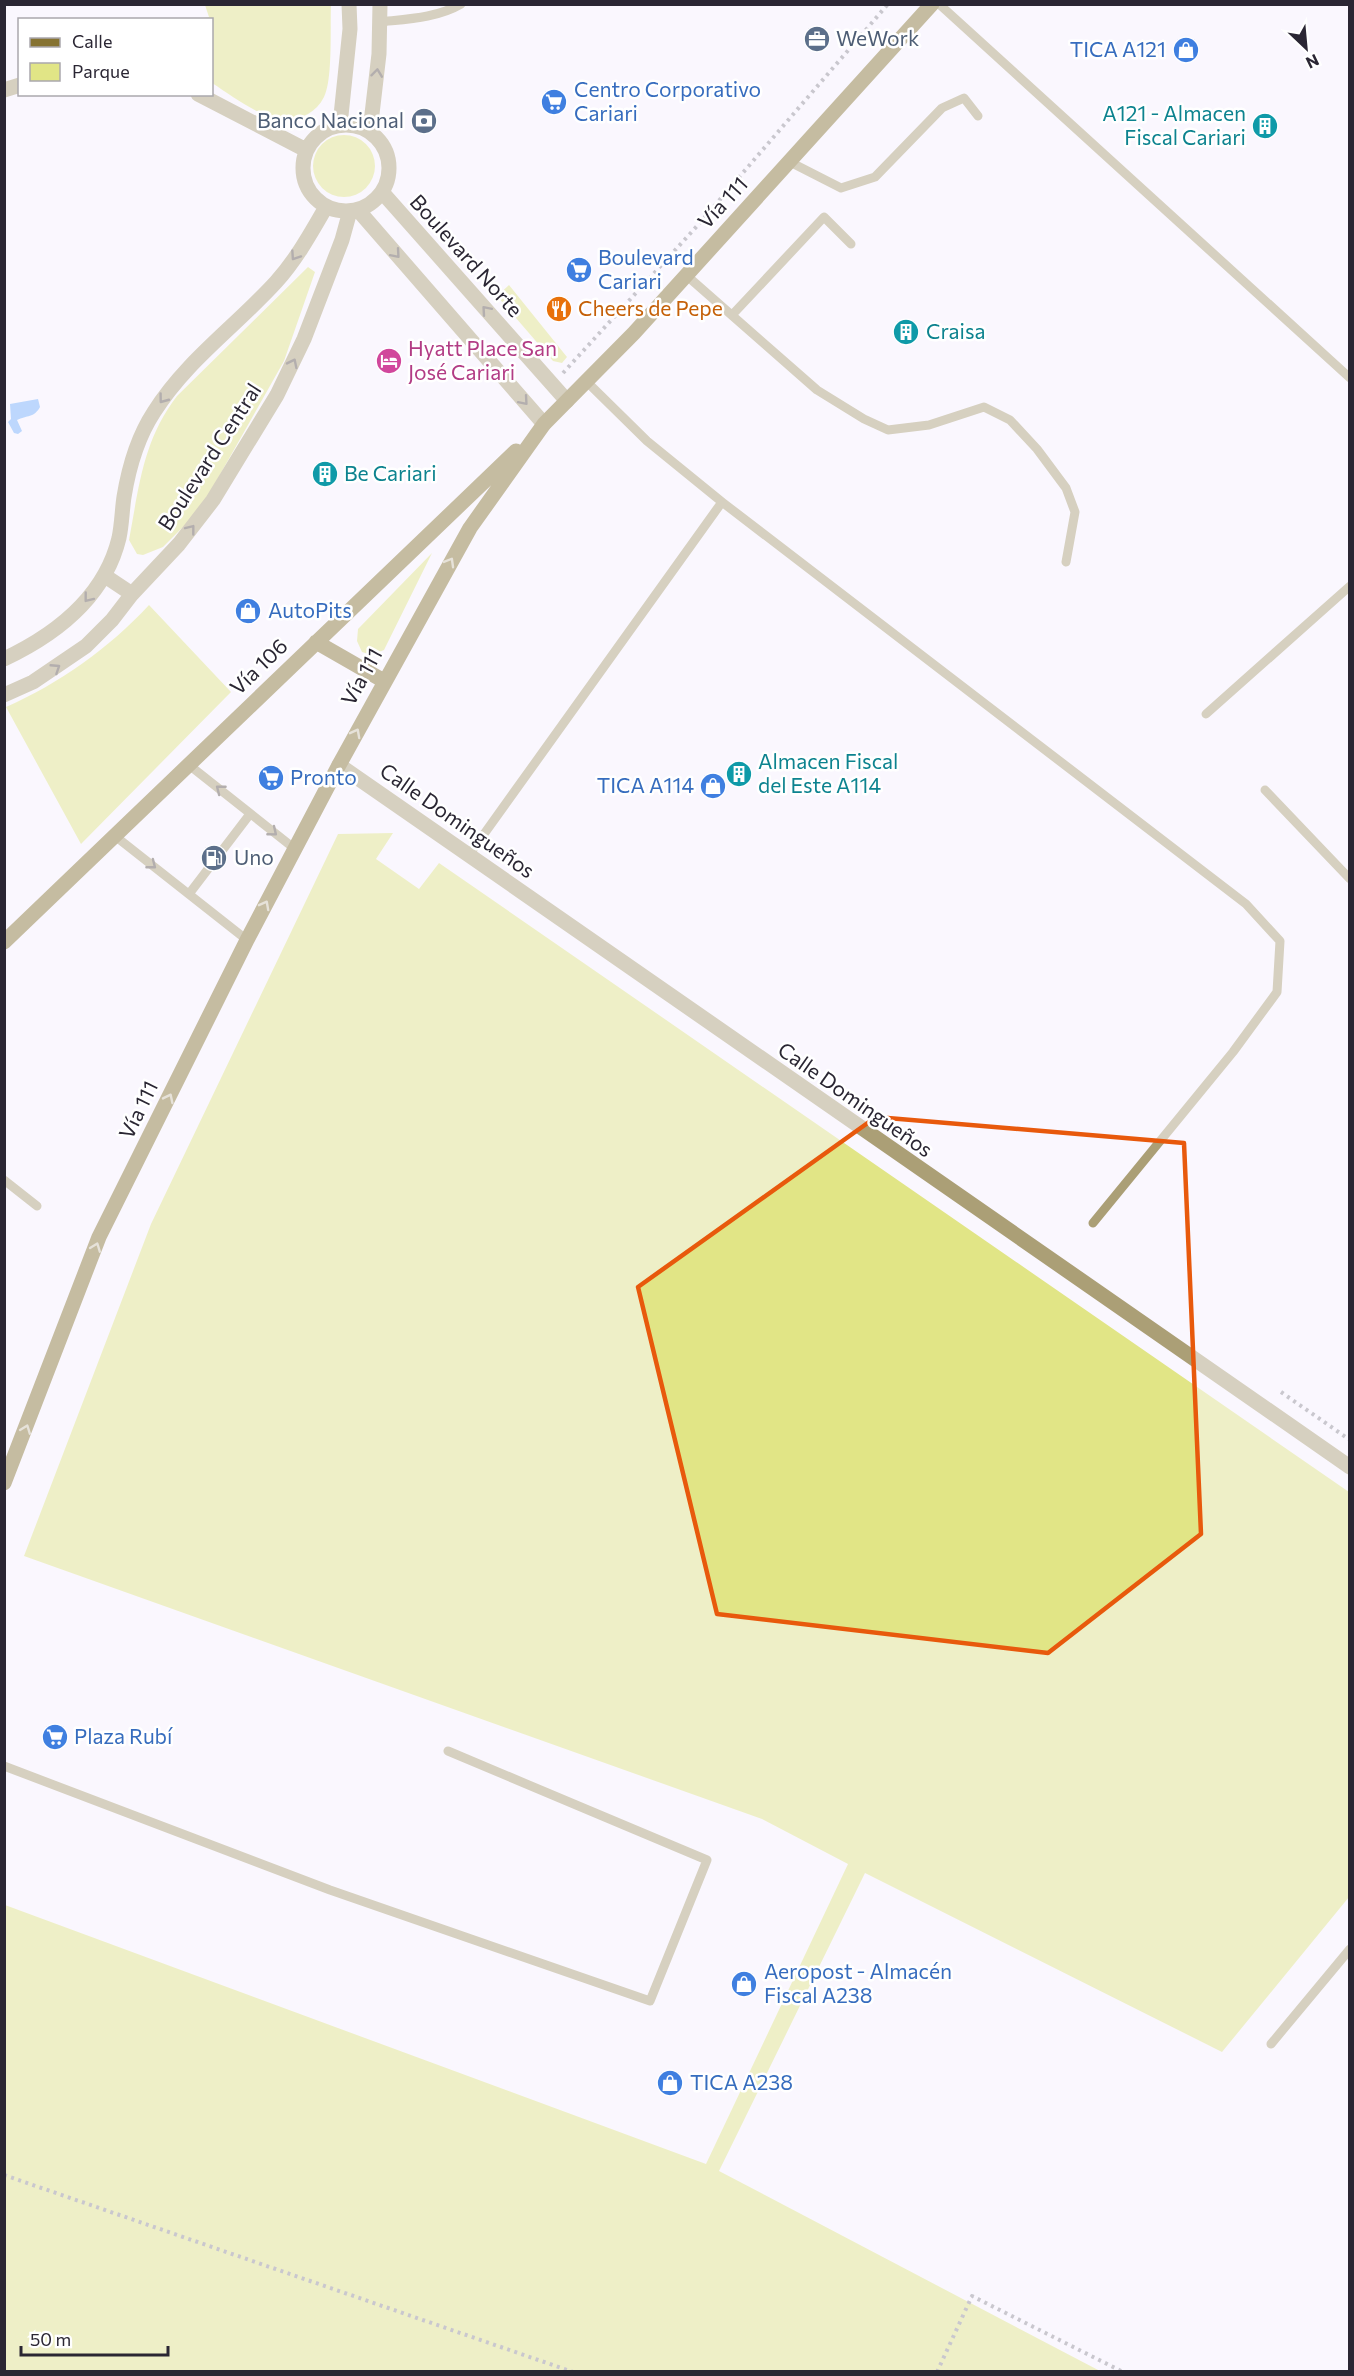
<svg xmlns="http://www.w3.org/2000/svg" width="1354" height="2376" font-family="Commissioner,sans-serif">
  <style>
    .green { fill: #e1e586 }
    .water { fill: #73b0fd }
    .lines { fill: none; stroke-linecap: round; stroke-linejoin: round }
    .path { stroke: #8f8c96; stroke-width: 4; stroke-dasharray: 3 4.5; stroke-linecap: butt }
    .lane { stroke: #ab9f76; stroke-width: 9 }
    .street { stroke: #ab9f76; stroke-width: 15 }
    .secondary { stroke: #867332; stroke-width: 15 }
    .oneway { stroke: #5e564e }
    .oneway2 { stroke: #cfc7ad }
    .marked { fill: none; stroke: #e8590c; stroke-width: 4.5; stroke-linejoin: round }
    .labels { text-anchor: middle; stroke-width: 5; stroke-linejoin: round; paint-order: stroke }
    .service-label { font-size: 21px; fill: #4e5e75; stroke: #fff; text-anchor: start }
    .shop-label { font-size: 21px; fill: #366cbe; stroke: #fff; text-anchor: start }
    .culture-label { font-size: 21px; fill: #0d838f; stroke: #fff; text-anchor: start }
    .street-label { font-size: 21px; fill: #2a2633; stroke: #fff }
    .food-label { font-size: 21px; fill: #c56008; stroke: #fff; text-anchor: start }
    .hotel-label { font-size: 21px; fill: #b23c85; stroke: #fff; text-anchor: start }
  </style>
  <rect width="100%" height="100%" fill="#faf7fe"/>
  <path class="green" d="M205 5H331C330 26 333 79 324 97 313 119 289 123 268 116 249 109 229 94 212 83V20L197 19 209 17Z
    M313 166a31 31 0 1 1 62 0a31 31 0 1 1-62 0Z
    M308 267 315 272 284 361 200 510 163 547 143 555 137 554 129 540C139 487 143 440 177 396Z
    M509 285 567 357 562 363 553 361 497 296Z
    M432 553 384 650 372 655 362 652 357 641 358 629Z
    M149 605 231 692 81 844 6 707C60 683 108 649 149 605Z
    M393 833 376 859 419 889 439 863 1349 1492V1897L1222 2052 865 1873 719 2171 1100 2371H5V1905L706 2164 848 1864 762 1819 24 1556 151 1224 338 834Z"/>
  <path class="water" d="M38 399 40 407C34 418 27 415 17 420L22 431 18 434 14 433 8 422 11 419 10 404Z"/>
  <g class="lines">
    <path class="path" d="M563 373 698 225 888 4
      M1281 1392 1350 1440
      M4 2175 573 2372
      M937 2372 972 2296 1123 2372"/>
    <path class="lane" d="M939 4 1350 378
      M380 22C407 19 437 18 461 4
      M790 162 841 188 875 177 942 108 964 98 978 116
      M686 275 817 390 864 419 888 430 929 425 984 407 1010 420 1037 449 1066 488 1075 512 1066 562
      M733 314 824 217 851 244
      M586 381 647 441 722 502 1246 904 1280 941 1277 992 1233 1052 1093 1223
      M1206 714 1350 586
      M189 765 295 849
      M1265 790 1350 879
      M115 836 247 940
      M469 855 722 502
      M189 894 250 814
      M4 1180 37 1206
      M4 1766 330 1890 650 2001 707 1860 448 1751
      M1271 2044 1350 1949"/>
    <path class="street" d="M4 90 20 85
      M198 94 306 150
      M303 168a43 43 0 1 1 86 0a43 43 0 1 1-86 0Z
      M340 125 350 29 349 4
      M370 131 379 54 380 4
      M382 192 567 401
      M358 210 544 424
      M105 576 132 594
      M4 659C57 634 105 596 119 538 122 524 122 510 124 497 129 466 137 438 154 412 186 361 236 326 276 282 296 260 311 233 326 207
      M4 695 33 682 86 646 112 620 132 594 179 544 213 500 277 395 304 339 342 240 350 211
      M339 765 1350 1467"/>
    <path class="secondary" d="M316 642 384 681
      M4 942 516 451
      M4 1483 99 1237 247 940 339 765 470 528 544 424 634 333 932 4"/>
  </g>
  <defs><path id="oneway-chevron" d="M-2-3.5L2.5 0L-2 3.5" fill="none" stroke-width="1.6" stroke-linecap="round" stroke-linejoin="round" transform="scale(1.5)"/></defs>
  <g class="oneway">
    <use href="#oneway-chevron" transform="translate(377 73) rotate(-83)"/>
    <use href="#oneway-chevron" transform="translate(396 254) rotate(49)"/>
    <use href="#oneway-chevron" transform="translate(295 256) rotate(124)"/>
    <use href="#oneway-chevron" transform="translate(486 310) rotate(-131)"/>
    <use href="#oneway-chevron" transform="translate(293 363) rotate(-64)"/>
    <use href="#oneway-chevron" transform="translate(163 399) rotate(127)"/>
    <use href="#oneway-chevron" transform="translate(524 401) rotate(49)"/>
    <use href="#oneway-chevron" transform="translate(191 529) rotate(-52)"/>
    <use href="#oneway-chevron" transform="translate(88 598) rotate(128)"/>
    <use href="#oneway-chevron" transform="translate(56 668) rotate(-33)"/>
    <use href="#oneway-chevron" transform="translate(220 789) rotate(-142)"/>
    <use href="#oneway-chevron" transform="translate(273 832) rotate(39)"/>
    <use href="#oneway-chevron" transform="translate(152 865) rotate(38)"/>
  </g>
  <g class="oneway2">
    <use href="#oneway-chevron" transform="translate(450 562) rotate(-60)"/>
    <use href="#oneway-chevron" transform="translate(356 733) rotate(-62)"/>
    <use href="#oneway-chevron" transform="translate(265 905) rotate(-62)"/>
    <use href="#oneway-chevron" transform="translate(169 1098) rotate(-64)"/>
    <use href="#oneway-chevron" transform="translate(96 1247) rotate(-69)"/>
    <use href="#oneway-chevron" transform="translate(26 1429) rotate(-69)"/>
  </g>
  <path d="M0 0H1354V2376H0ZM876 1117 1184 1143 1201 1534 1048 1653 717 1614 638 1287Z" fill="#faf7fe" fill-opacity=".55" fill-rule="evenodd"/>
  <path class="marked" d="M876 1117 1184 1143 1201 1534 1048 1653 717 1614 638 1287Z"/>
  <defs>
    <g id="office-disc" transform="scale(1.35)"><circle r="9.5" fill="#5c6f8a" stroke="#fff"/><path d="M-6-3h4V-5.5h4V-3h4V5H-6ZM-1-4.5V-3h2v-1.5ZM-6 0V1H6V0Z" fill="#fff"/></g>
    <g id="shop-disc" transform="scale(1.35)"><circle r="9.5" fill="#3f7fe0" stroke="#fff"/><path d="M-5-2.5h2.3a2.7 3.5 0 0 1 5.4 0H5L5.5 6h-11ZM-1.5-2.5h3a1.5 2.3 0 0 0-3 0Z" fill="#fff"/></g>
    <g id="supermarket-disc" transform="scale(1.35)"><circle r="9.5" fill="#3f7fe0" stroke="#fff"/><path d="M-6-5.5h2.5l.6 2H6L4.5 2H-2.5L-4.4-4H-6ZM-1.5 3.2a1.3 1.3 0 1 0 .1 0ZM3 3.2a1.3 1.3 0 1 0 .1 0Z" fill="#fff"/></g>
    <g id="bank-disc" transform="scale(1.35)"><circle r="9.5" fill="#5c6f8a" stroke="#fff"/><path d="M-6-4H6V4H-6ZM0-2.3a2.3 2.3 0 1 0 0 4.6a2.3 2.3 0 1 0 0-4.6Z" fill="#fff"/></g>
    <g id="building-disc" transform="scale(1.35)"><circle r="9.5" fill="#0f9aa8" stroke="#fff"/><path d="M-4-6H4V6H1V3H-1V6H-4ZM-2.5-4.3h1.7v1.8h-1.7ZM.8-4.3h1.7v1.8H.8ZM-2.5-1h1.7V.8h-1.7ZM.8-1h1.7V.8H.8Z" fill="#fff"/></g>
    <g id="restaurant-disc" transform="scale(1.35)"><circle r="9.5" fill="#e8710a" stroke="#fff"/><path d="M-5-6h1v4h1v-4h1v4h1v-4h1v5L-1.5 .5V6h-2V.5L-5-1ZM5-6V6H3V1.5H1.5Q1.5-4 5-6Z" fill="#fff"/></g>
    <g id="hotel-disc" transform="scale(1.35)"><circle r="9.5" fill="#d1479c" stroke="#fff"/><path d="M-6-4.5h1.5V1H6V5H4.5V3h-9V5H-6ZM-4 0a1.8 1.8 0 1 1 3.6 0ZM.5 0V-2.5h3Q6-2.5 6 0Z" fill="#fff"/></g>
    <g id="fuel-disc" transform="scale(1.35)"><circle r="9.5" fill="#5c6f8a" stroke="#fff"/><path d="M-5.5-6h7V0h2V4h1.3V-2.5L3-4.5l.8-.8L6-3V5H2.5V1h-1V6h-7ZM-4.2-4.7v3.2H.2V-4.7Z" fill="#fff"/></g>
  </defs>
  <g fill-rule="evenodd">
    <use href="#office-disc" x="817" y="39"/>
    <use href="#shop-disc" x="1186" y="50"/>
    <use href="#supermarket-disc" x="554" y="102"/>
    <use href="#bank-disc" x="424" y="121"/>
    <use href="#building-disc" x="1265" y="126"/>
    <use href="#supermarket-disc" x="579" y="270"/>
    <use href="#restaurant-disc" x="559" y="309"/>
    <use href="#building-disc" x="906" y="332"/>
    <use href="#hotel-disc" x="389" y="361"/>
    <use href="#building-disc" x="325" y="474"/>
    <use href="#shop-disc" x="248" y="611"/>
    <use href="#building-disc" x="739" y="774"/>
    <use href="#supermarket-disc" x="271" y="778"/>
    <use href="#shop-disc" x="713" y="786"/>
    <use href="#fuel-disc" x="214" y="858"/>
    <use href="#supermarket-disc" x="55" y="1737"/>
    <use href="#shop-disc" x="744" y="1984"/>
    <use href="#shop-disc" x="670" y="2083"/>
  </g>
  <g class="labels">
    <g class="service-label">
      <text x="836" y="46">WeWork</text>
      <text x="404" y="128" text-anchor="end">Banco Nacional</text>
      <text x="234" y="865">Uno</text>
    </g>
    <g class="shop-label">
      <text x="1166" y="57" text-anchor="end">TICA A121</text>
      <text x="574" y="97">Centro Corporativo<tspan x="574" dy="24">Cariari</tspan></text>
      <text x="598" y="265">Boulevard<tspan x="598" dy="24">Cariari</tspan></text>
      <text x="268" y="618">AutoPits</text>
      <text x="290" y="785">Pronto</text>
      <text x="694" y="793" text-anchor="end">TICA A114</text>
      <text x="74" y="1744">Plaza Rubí</text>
      <text x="764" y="1979">Aeropost - Almacén<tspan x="764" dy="24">Fiscal A238</tspan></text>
      <text x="690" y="2090">TICA A238</text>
    </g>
    <g class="culture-label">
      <text x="1246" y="121" text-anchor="end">A121 - Almacen<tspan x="1246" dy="24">Fiscal Cariari</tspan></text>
      <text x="926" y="339">Craisa</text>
      <text x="344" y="481">Be Cariari</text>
      <text x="758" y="769">Almacen Fiscal<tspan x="758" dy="24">del Este A114</tspan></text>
    </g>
    <g class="street-label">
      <text transform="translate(723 203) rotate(-47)" y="7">Vía 111</text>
      <text transform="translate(466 256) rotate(48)" y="7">Boulevard Norte</text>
      <text transform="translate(210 457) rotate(-57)" y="7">Boulevard Central</text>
      <text transform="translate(259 667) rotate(-44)" y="7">Vía 106</text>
      <text transform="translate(362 677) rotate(-61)" y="7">Vía 111</text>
      <text transform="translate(457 821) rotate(35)" y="7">Calle Domingueños</text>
      <text transform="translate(855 1100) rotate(35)" y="7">Calle Domingueños</text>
      <text transform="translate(139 1110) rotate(-64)" y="7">Vía 111</text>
    </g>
    <g class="food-label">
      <text x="578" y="316">Cheers de Pepe</text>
    </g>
    <g class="hotel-label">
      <text x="408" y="356">Hyatt Place San<tspan x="408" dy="24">José Cariari</tspan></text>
    </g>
  </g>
  <rect width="1354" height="2376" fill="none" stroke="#2a2633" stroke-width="12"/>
  <rect x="18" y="18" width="195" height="78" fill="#ffffff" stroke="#aaa8ad" stroke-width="1.5"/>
  <rect x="30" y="38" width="30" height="9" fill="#867332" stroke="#aaa8ad" stroke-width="1.5"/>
  <text x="72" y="48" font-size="18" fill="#2a2633">Calle</text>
  <rect x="30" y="63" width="30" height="18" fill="#e1e586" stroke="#aaa8ad" stroke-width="1.5"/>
  <text x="72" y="78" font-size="18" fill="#2a2633">Parque</text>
  <g transform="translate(1306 48) rotate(154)" stroke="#ffffff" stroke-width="4.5" paint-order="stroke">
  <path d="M0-4.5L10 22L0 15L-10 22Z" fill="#2a2633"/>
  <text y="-9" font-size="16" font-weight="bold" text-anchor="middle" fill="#2a2633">N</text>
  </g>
  <path d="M21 2346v9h147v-9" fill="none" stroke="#2a2633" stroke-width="3"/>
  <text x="30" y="2346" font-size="18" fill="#2a2633" stroke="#ffffff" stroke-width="4.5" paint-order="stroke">50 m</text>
</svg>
